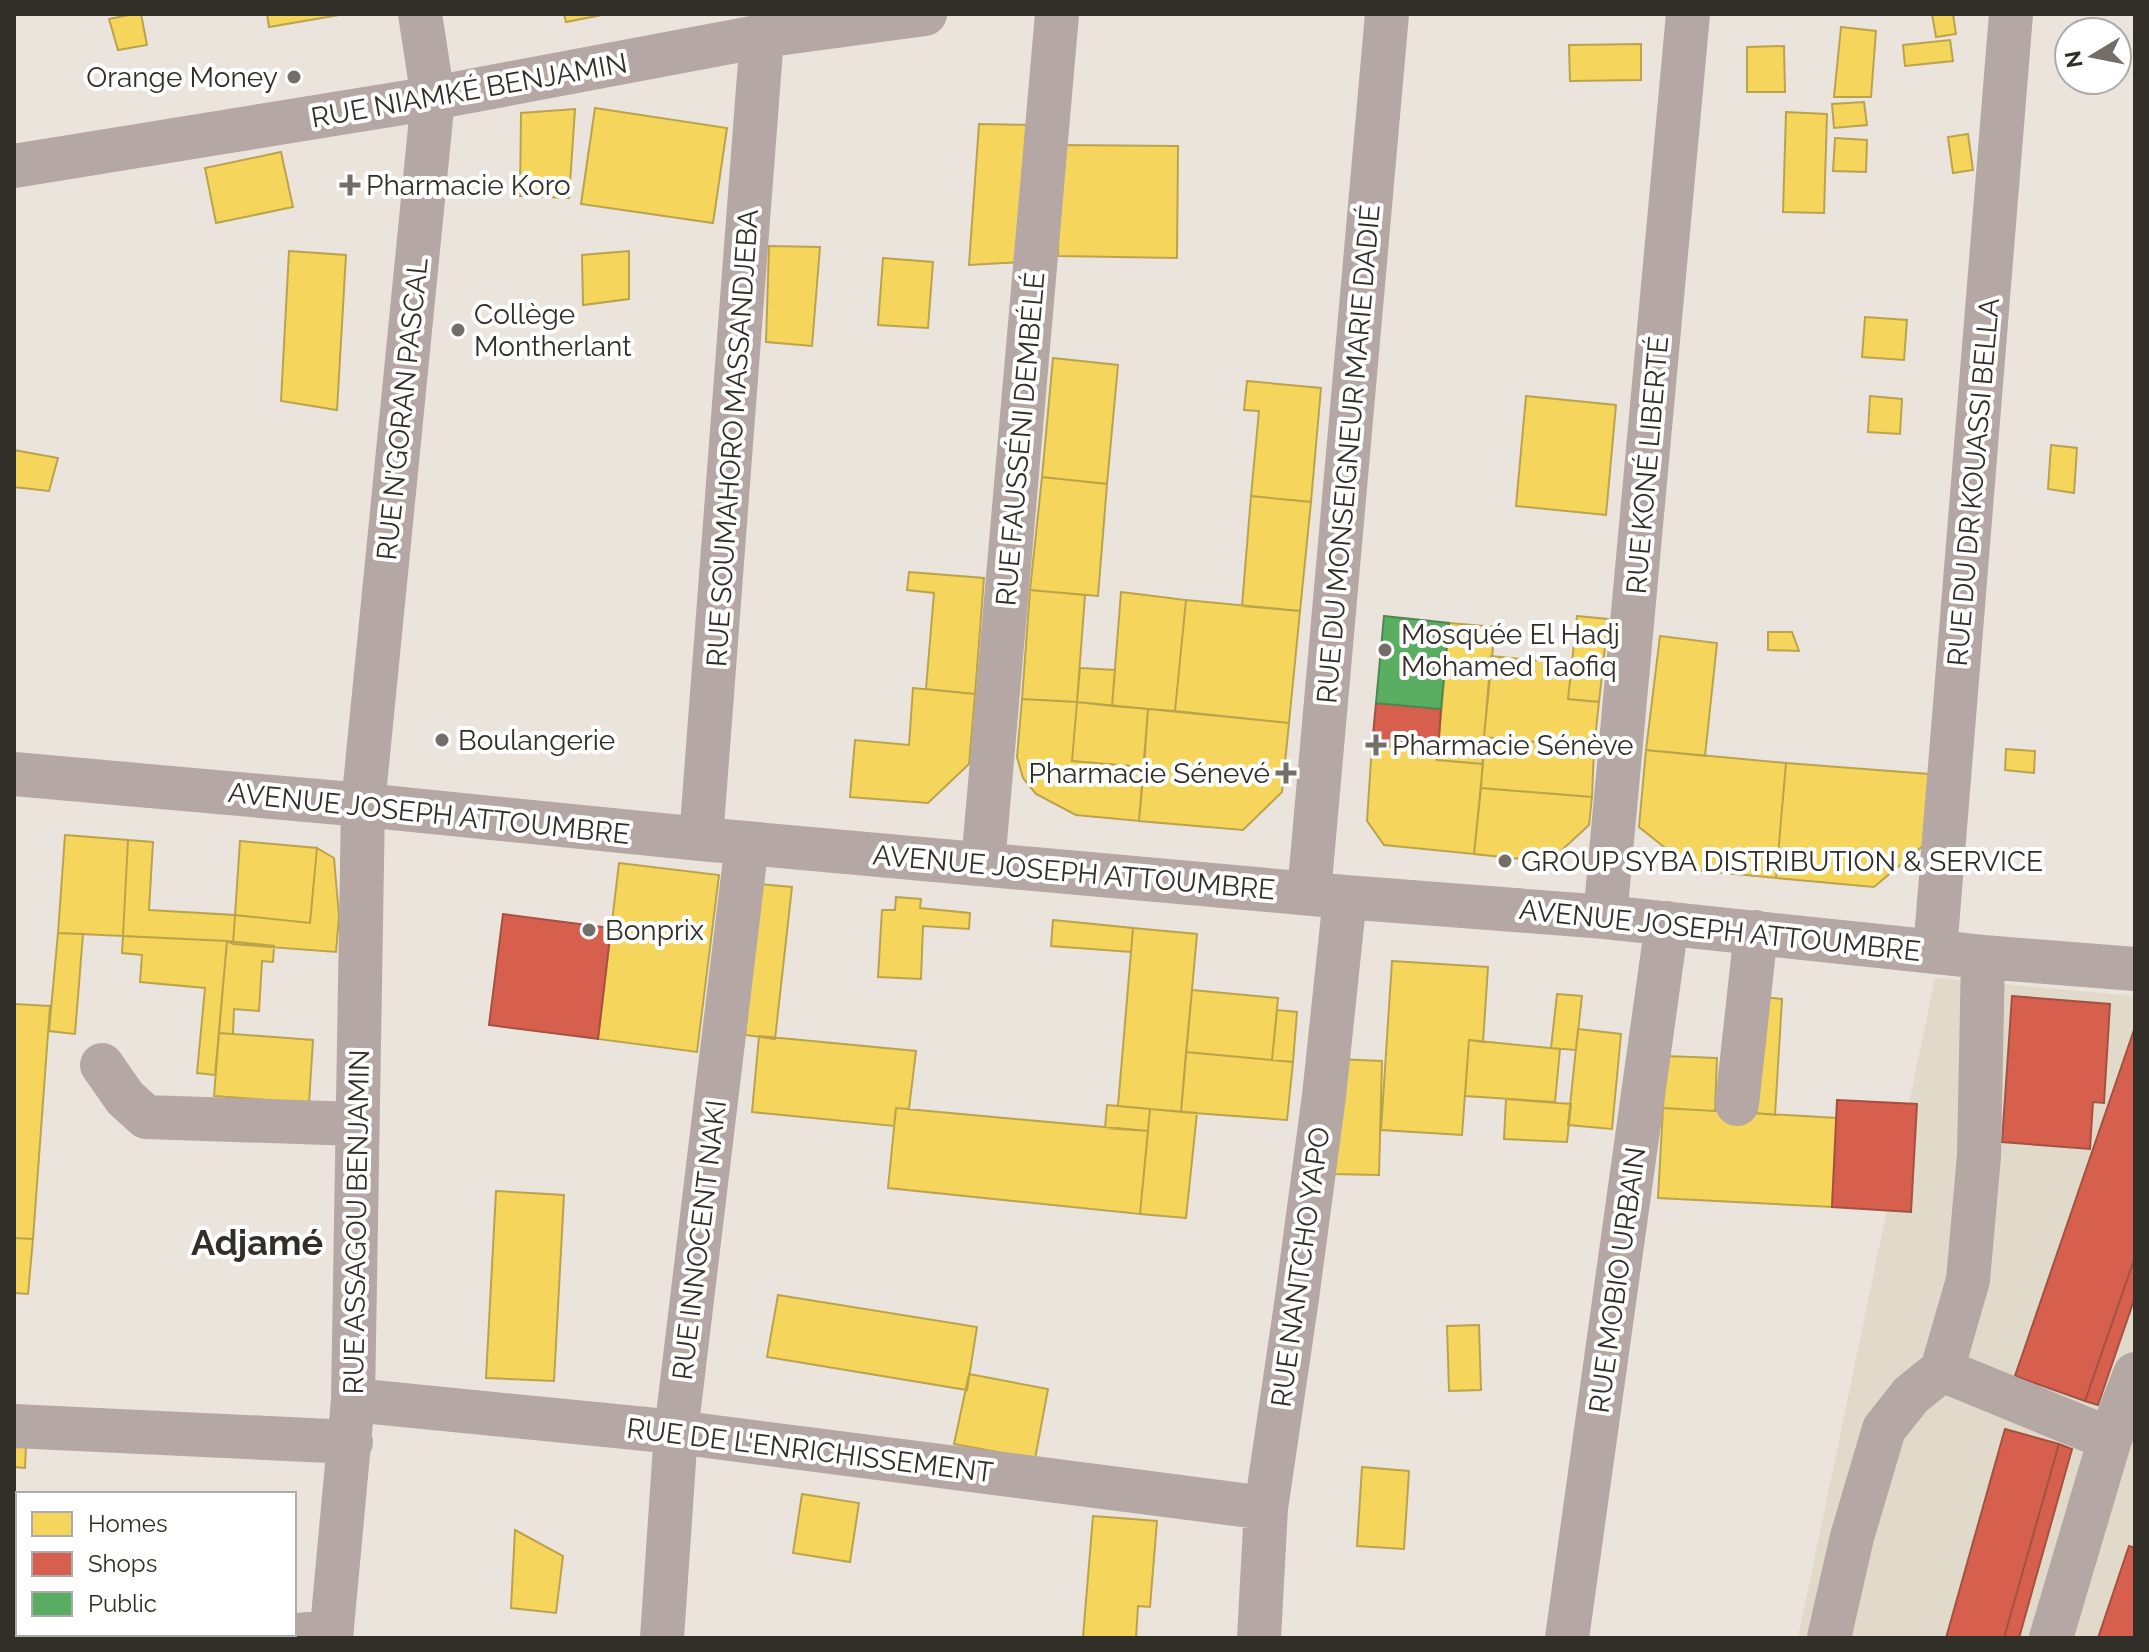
<svg xmlns="http://www.w3.org/2000/svg" width="2149" height="1652" font-family="Raleway,sans-serif">
  <style>
    .commercial { fill: #e1d9c9 }
    .homes { fill: #f6d55c; stroke: #bba34c; stroke-width: 2 }
    .shops { fill: #d6604d; stroke: #a55142; stroke-width: 2 }
    .public { fill: #5aae61; stroke: #4e8850; stroke-width: 2 }
    .lines { fill: none; stroke-linecap: round; stroke-linejoin: round }
    .minor { stroke: #b5a7a4; stroke-width: 44 }
    .poi-dot { fill: #736e67; stroke: #fff; stroke-width: 3 }
    .labels { text-anchor: middle; stroke-width: 8; stroke-linejoin: round; paint-order: stroke }
    .poi-label { font-size: 28px; fill: #322e28; stroke: #fff; text-anchor: start }
    .street-label { font-size: 28px; fill: #322e28; stroke: #fff }
    .district-label { font-size: 36px; font-weight: bold; fill: #322e28; stroke: #fff }
  </style>
  <rect width="100%" height="100%" fill="#ebe4dc"/>
  <path class="commercial" d="M1935 978 2135 996V1638H1798Z"/>
  <path class="homes" d="M134 14H141L147 45 118 50 109 19Z
    M267 14H345L269 27Z
    M564 14H607L566 22Z
    M1932 14H1953L1956 34 1936 37Z
    M1841 27 1876 31 1871 97H1834Z
    M1950 40 1953 61 1905 66 1903 45Z
    M1641 44V80L1570 81 1569 45Z
    M1784 46 1785 92H1747V47Z
    M1864 102 1867 125 1834 128 1832 104Z
    M595 108 727 128 713 223 581 204Z
    M575 109 569 198 520 196 521 113Z
    M1786 112 1827 114 1824 213 1783 212Z
    M979 124 1036 125 1023 262 969 265Z
    M1968 134 1973 170 1953 173 1948 137Z
    M1835 138 1867 140 1866 172 1833 171Z
    M1059 145 1178 146 1177 258 1058 256Z
    M281 152 293 207 216 223 205 168Z
    M769 246 820 247 812 346 766 342Z
    M289 251 346 255 337 410 281 401Z
    M629 251V299L583 305 582 255Z
    M883 258 933 262 928 328 878 325Z
    M1865 317 1907 320 1904 360 1862 357Z
    M1053 358 1118 365 1107 484 1042 477Z
    M1247 381 1321 388 1311 502 1251 496 1259 411 1244 410Z
    M1526 396 1616 405 1606 515 1516 506Z
    M1870 396 1902 399 1900 434 1868 432Z
    M2051 445 2077 448 2074 493 2048 489Z
    M14 450 58 458 49 491 14 487Z
    M1042 477 1107 484 1098 596 1030 590Z
    M1251 496 1311 502 1300 611 1242 606Z
    M909 572 984 578 975 694 926 689 934 593 907 590Z
    M1030 590 1085 595 1077 702 1022 699Z
    M1121 592 1186 600 1175 711 1112 706Z
    M1186 600 1300 611 1289 723 1175 711Z
    M1577 616 1608 619 1599 702 1568 699Z
    M1449 623 1495 627 1484 737 1483 764 1437 760Z
    M1768 632H1792L1799 651 1768 650Z
    M1660 636 1717 643 1705 756 1646 750Z
    M1491 656 1572 664 1568 699 1599 702 1594 748 1484 737Z
    M1080 668 1115 670 1112 706 1077 702Z
    M913 688 975 694 969 764 928 803 850 797 855 740 909 745Z
    M1022 699 1077 702 1072 761 1144 767 1139 821 1076 815 1036 794 1023 778 1017 757Z
    M1077 702 1148 709 1144 767 1072 761Z
    M1148 709 1289 723 1282 792 1243 830 1139 821Z
    M1484 737 1594 748 1592 797 1481 788Z
    M1372 745 1438 751 1437 760 1483 764 1474 854 1384 845 1367 821Z
    M2006 749 2035 751 2034 773 2005 770Z
    M1646 750 1786 763 1776 878 1693 870 1639 827Z
    M1786 763 1929 774 1924 845 1874 887 1776 878Z
    M1481 788 1592 797 1589 825 1549 862 1474 854Z
    M65 835 128 840 123 936 58 933Z
    M128 840 153 842 149 910 235 915 233 944 227 941 123 936Z
    M240 841 317 848 310 923 235 915Z
    M317 848 334 858 339 916 336 952 233 944 235 915 310 923Z
    M619 863 719 875 697 1052 598 1039Z
    M759 884 792 887 775 1039 745 1035Z
    M896 897 921 899 920 908 970 913 969 929 923 926 921 979 878 977 882 910H895Z
    M1053 920 1133 928 1131 952 1051 946Z
    M1133 928 1197 934 1181 1112 1118 1106Z
    M58 933 83 934 75 1034 49 1031Z
    M123 936 227 941 215 1075 197 1073 205 988 140 982 142 955 122 953Z
    M227 941 274 946 273 962 262 961 259 1011 234 1009 233 1034 219 1033Z
    M1392 961 1488 967 1483 1042 1469 1040 1462 1135 1381 1130Z
    M1192 990 1278 998 1272 1060 1186 1052Z
    M1557 994 1582 996 1576 1050 1551 1048Z
    M1763 997 1782 999 1775 1115 1756 1113Z
    M14 1004 50 1006 33 1239 14 1238Z
    M1277 1010 1297 1012 1293 1062 1272 1060Z
    M1578 1029 1621 1034 1612 1129 1568 1125Z
    M219 1033 313 1040 309 1103 214 1096Z
    M759 1036 916 1051 909 1109 896 1108 894 1126 752 1112Z
    M1469 1040 1560 1049 1555 1102 1465 1096Z
    M1186 1052 1293 1062 1287 1120 1181 1112Z
    M1665 1056 1717 1058 1715 1111 1663 1108Z
    M1336 1059 1382 1061 1379 1175 1333 1174Z
    M1506 1099 1571 1104 1567 1142 1504 1139Z
    M1107 1105 1150 1109 1148 1131 1105 1128Z
    M896 1108 1148 1131 1140 1214 888 1188Z
    M1663 1108 1837 1118 1832 1207 1658 1198Z
    M1150 1109 1197 1113 1186 1218 1140 1214Z
    M496 1191 564 1195 554 1381 486 1378Z
    M14 1238 33 1239 28 1294 14 1293Z
    M778 1295 977 1327 967 1390 767 1357Z
    M1479 1325 1481 1390 1449 1391 1447 1326Z
    M969 1374 1048 1389 1035 1459 954 1444Z
    M14 1444 26 1445 25 1468 14 1467Z
    M1362 1467 1409 1471 1404 1549 1357 1546Z
    M802 1494 859 1503 850 1562 793 1553Z
    M1093 1516 1157 1521 1150 1607 1138 1606 1136 1638 1083 1637Z
    M515 1530 563 1556 556 1613 511 1608Z"/>
  <path class="shops" d="M1376 703 1441 709 1438 751 1372 745Z
    M503 914 611 928 598 1039 489 1025Z
    M2012 996 2110 1004 2104 1103 2093 1102 2090 1149 2002 1142Z
    M2135 1027V1257L2085 1401 2015 1376Z
    M1837 1100 1917 1104 1911 1212 1832 1207Z
    M2135 1257V1297L2098 1405 2085 1401Z
    M2005 1429 2059 1444 2004 1638H1946Z
    M2059 1444 2072 1449 2019 1638H2004Z
    M2129 1546 2135 1548V1638H2098Z"/>
  <path class="public" d="M1384 616 1449 623 1441 709 1376 703Z"/>
  <g class="lines">
    <path class="minor" d="M14 166 433 98 762 36 925 14
      M14 774 363 805 701 839 1345 897 1605 917 1983 957 2135 969
      M701 839 762 36
      M983 864 1057 14
      M1309 893 1387 14
      M1605 917 1688 14
      M1935 951 2011 14
      M102 1065 125 1098 146 1117 357 1124
      M1737 1104 1756 932
      M1942 1370 2110 1439
      M353 1400 676 1432 1266 1508
      M14 1426 351 1442
      M263 1638 331 1632
      M331 1638 353 1400 363 805 433 98 420 14
      M662 1638 676 1432 747 843
      M1259 1638 1266 1508 1297 1298 1324 1096 1345 897
      M1567 1638 1667 923
      M1829 1638 1852 1537 1884 1429 1911 1395 1942 1370 1968 1280 1979 1156 1983 957
      M2051 1638 2110 1439 2135 1374"/>
  </g>
  <g class="poi-dot">
    <circle cx="294" cy="77" r="8"/>
    <path d="M346 173h8v8h8v8h-8v8h-8v-8h-8v-8h8z"/>
    <circle cx="458" cy="330" r="8"/>
    <circle cx="1385" cy="650" r="8"/>
    <circle cx="442" cy="740" r="8"/>
    <path d="M1372 733h8v8h8v8h-8v8h-8v-8h-8v-8h8z"/>
    <path d="M1282 761h8v8h8v8h-8v8h-8v-8h-8v-8h8z"/>
    <circle cx="1505" cy="861" r="8"/>
    <circle cx="589" cy="930" r="8"/>
  </g>
  <g class="labels">
    <g class="poi-label">
      <text x="278" y="87" text-anchor="end">Orange Money</text>
      <text x="366" y="195">Pharmacie Koro</text>
      <text x="474" y="324">Collège<tspan x="474" dy="32">Montherlant</tspan></text>
      <text x="1401" y="644">Mosquée El Hadj<tspan x="1401" dy="32">Mohamed Taofiq</tspan></text>
      <text x="458" y="750">Boulangerie</text>
      <text x="1392" y="755">Pharmacie Sénève</text>
      <text x="1270" y="783" text-anchor="end">Pharmacie Sénevé</text>
      <text x="1521" y="871">GROUP SYBA DISTRIBUTION &amp; SERVICE</text>
      <text x="605" y="940">Bonprix</text>
    </g>
    <g class="street-label">
      <text transform="translate(469 90) rotate(-10)" y="10">RUE NIAMKÉ BENJAMIN</text>
      <text transform="translate(402 409) rotate(-84)" y="10">RUE N'GORAN PASCAL</text>
      <text transform="translate(732 438) rotate(-86)" y="10">RUE SOUMAHORO MASSANDJEBA</text>
      <text transform="translate(1020 439) rotate(-85)" y="10">RUE FAUSSÉNI DEMBÉLÉ</text>
      <text transform="translate(1348 454) rotate(-85)" y="10">RUE DU MONSEIGNEUR MARIE DADIÉ</text>
      <text transform="translate(1647 465) rotate(-85)" y="10">RUE KONÉ LIBERTÉ</text>
      <text transform="translate(1973 482) rotate(-85)" y="10">RUE DU DR KOUASSI BELLA</text>
      <text transform="translate(429 813) rotate(6)" y="10">AVENUE JOSEPH ATTOUMBRE</text>
      <text transform="translate(1074 872) rotate(5)" y="10">AVENUE JOSEPH ATTOUMBRE</text>
      <text transform="translate(1720 930) rotate(6)" y="10">AVENUE JOSEPH ATTOUMBRE</text>
      <text transform="translate(356 1222) rotate(-89)" y="10">RUE ASSAGOU BENJAMIN</text>
      <text transform="translate(699 1240) rotate(-83)" y="10">RUE INNOCENT NAKI</text>
      <text transform="translate(1300 1267) rotate(-82)" y="10">RUE NANTCHO YAPO</text>
      <text transform="translate(1617 1280) rotate(-82)" y="10">RUE MOBIO URBAIN</text>
      <text transform="translate(810 1450) rotate(7)" y="10">RUE DE L'ENRICHISSEMENT</text>
    </g>
    <g class="district-label">
      <text x="257" y="1255">Adjamé</text>
    </g>
  </g>
  <rect width="2149" height="1652" fill="none" stroke="#322e28" stroke-width="32"/>
  <rect x="16" y="1492" width="280" height="144" fill="#ffffff" stroke="#adaba9" stroke-width="2"/>
  <rect x="32" y="1512" width="40" height="24" fill="#f6d55c" stroke="#adaba9" stroke-width="2"/>
  <text x="88" y="1532" font-size="24" fill="#322e28">Homes</text>
  <rect x="32" y="1552" width="40" height="24" fill="#d6604d" stroke="#adaba9" stroke-width="2"/>
  <text x="88" y="1572" font-size="24" fill="#322e28">Shops</text>
  <rect x="32" y="1592" width="40" height="24" fill="#5aae61" stroke="#adaba9" stroke-width="2"/>
  <text x="88" y="1612" font-size="24" fill="#322e28">Public</text>
  <g transform="translate(2093 56) rotate(260)"><circle r="38" fill="#ffffff" stroke="#adaba9" stroke-width="2"/>
  <path d="M0-6L14 30L0 20L-14 30Z" fill="#736e67"/>
  <text y="-12" font-size="22" font-weight="bold" text-anchor="middle" fill="#322e28">N</text>
  </g>
</svg>
